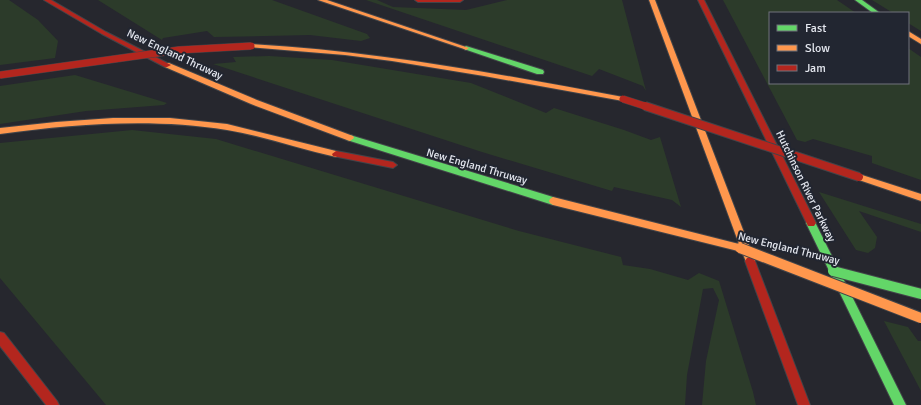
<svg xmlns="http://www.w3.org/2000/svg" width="921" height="405" font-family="Signika,sans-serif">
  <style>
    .green { fill: #2c3b2a }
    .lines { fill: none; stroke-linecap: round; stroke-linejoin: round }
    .fast-casing { stroke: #424449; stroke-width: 2 }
    .slow-casing { stroke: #424449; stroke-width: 2 }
    .jam-casing { stroke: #424449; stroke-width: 2 }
    .fast { fill: #63d668; fill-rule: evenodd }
    .slow { fill: #ff974d; fill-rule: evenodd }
    .jam { fill: #b3261e; fill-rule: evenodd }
    .fast-bridge-casing { stroke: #424449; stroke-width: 12; stroke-linecap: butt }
    .slow-bridge-casing { stroke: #424449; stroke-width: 12; stroke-linecap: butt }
    .jam-bridge-far1-casing { stroke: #424449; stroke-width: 8; stroke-linecap: butt }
    .jam-bridge-casing { stroke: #424449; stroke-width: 10; stroke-linecap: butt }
    .fast-bridge { stroke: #63d668; stroke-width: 10 }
    .slow-bridge { stroke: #ff974d; stroke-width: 10 }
    .jam-bridge-far1 { stroke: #b3261e; stroke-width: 7 }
    .jam-bridge { stroke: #b3261e; stroke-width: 8 }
    .labels { text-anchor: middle; stroke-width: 4; stroke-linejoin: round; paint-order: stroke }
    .street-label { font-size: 11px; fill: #e4e7ef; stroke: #222631 }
  </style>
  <rect width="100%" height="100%" fill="#26272e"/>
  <path class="green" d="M0 0H9L38 20 58 41 55 58 0 65Z
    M98 0H272L367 34 370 38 361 41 310 35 214 37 207 31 163 38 162 40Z
    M366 0H377L393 7 466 10 507 0H622L646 91 643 86 599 69 592 76Z
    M723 0H837L856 13H770V83H908V48L921 57V180L872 163V156L813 139 805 142 797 140Z
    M872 0H921V31L908 23V13H893Z
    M269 56 332 60 471 83 546 113 554 108 624 130 651 140 660 137 681 207 672 200 614 187 612 191 482 152 213 64 236 62 233 57Z
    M75 75 167 103 164 105 86 111 0 124V86Z
    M132 130 216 139 519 231 621 257 623 265 650 269 688 280 699 273 719 281 753 392 756 405H702L706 361 719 300 713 288 703 289 687 375 685 405H106L0 278V143Z
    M819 192 921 224V232L859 211 877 237 875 248 868 253 856 250Z
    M884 321 908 327 918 341H921V391Z"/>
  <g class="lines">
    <g class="fast-casing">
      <path id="fast" d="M855 0H862L880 13H873Z
        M466 46 543 70 544 72 543 74H537L464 49 463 48Z
        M350 135 553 197 556 199 557 201 556 203 553 205 347 140 346 138Z
        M811 219 814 220 906 405H894L806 223 808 220Z"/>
    </g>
    <g class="slow-casing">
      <path id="slow" d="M318 0H327L469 48 466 50 464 49Z
        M649 0H655L755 261 753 264 750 265 747 264 742 252 553 205 550 203 549 201 550 199 553 197 739 244Z
        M908 31 921 39V44L908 36Z
        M251 44C377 51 499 74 623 97L627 99 623 101 484 76 392 61 345 55 249 47 248 46Z
        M165 63H169L257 100 353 136 354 138 350 141 347 140 251 104 165 67Z
        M113 118H170L227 124 336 151 340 154 336 157C299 149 264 136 227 130 152 118 75 124 0 134V128L56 122Z
        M859 174 921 194V201L856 179 855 177 856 175Z"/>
    </g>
    <g class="jam-casing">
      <path id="jam" d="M44 0H51L106 32 171 65 167 67H165L102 34Z
        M415 0H463L460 2H418Z
        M698 0H704L816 223 814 226H808Z
        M336 151 393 162 397 165 393 168 333 156 332 154Z
        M750 257 753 258 755 261 810 405H798L745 261 747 258Z
        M0 332 4 333 57 401 59 405H46L0 346Z"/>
    </g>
    <use href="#fast" class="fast"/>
    <use href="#slow" class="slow"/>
    <use href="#jam" class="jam"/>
    <g class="fast-bridge-casing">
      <path id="fast-bridge" d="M833 271 921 294"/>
    </g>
    <g class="slow-bridge-casing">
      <path id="slow-bridge" d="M740 248 921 318"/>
    </g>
    <g class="jam-bridge-far1-casing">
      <path id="jam-bridge-far1" d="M0 75 179 50 251 46
        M623 99 648 107"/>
    </g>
    <g class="jam-bridge-casing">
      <path id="jam-bridge" d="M645 106 859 177"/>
    </g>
    <use href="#fast-bridge" class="fast-bridge"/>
    <use href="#slow-bridge" class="slow-bridge"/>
    <use href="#jam-bridge-far1" class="jam-bridge-far1"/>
    <use href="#jam-bridge" class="jam-bridge"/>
  </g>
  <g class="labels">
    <g class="street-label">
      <text transform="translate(175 54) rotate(25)" y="4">New England Thruway</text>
      <text transform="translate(477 166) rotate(16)" y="4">New England Thruway</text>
      <text transform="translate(806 186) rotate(64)" y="4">Hutchinson River Parkway</text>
      <text transform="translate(789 248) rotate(14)" y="4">New England Thruway</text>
    </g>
  </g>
  <rect x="769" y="12" width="140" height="72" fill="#222631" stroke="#70737d"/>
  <rect x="777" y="25" width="20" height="6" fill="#63d668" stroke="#70737d"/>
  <text x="805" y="32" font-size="12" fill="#e4e7ef">Fast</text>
  <rect x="777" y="45" width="20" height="6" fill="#ff974d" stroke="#70737d"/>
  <text x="805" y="52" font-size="12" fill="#e4e7ef">Slow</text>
  <rect x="777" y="65" width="20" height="6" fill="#b3261e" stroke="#70737d"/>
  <text x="805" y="72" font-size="12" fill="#e4e7ef">Jam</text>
</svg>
